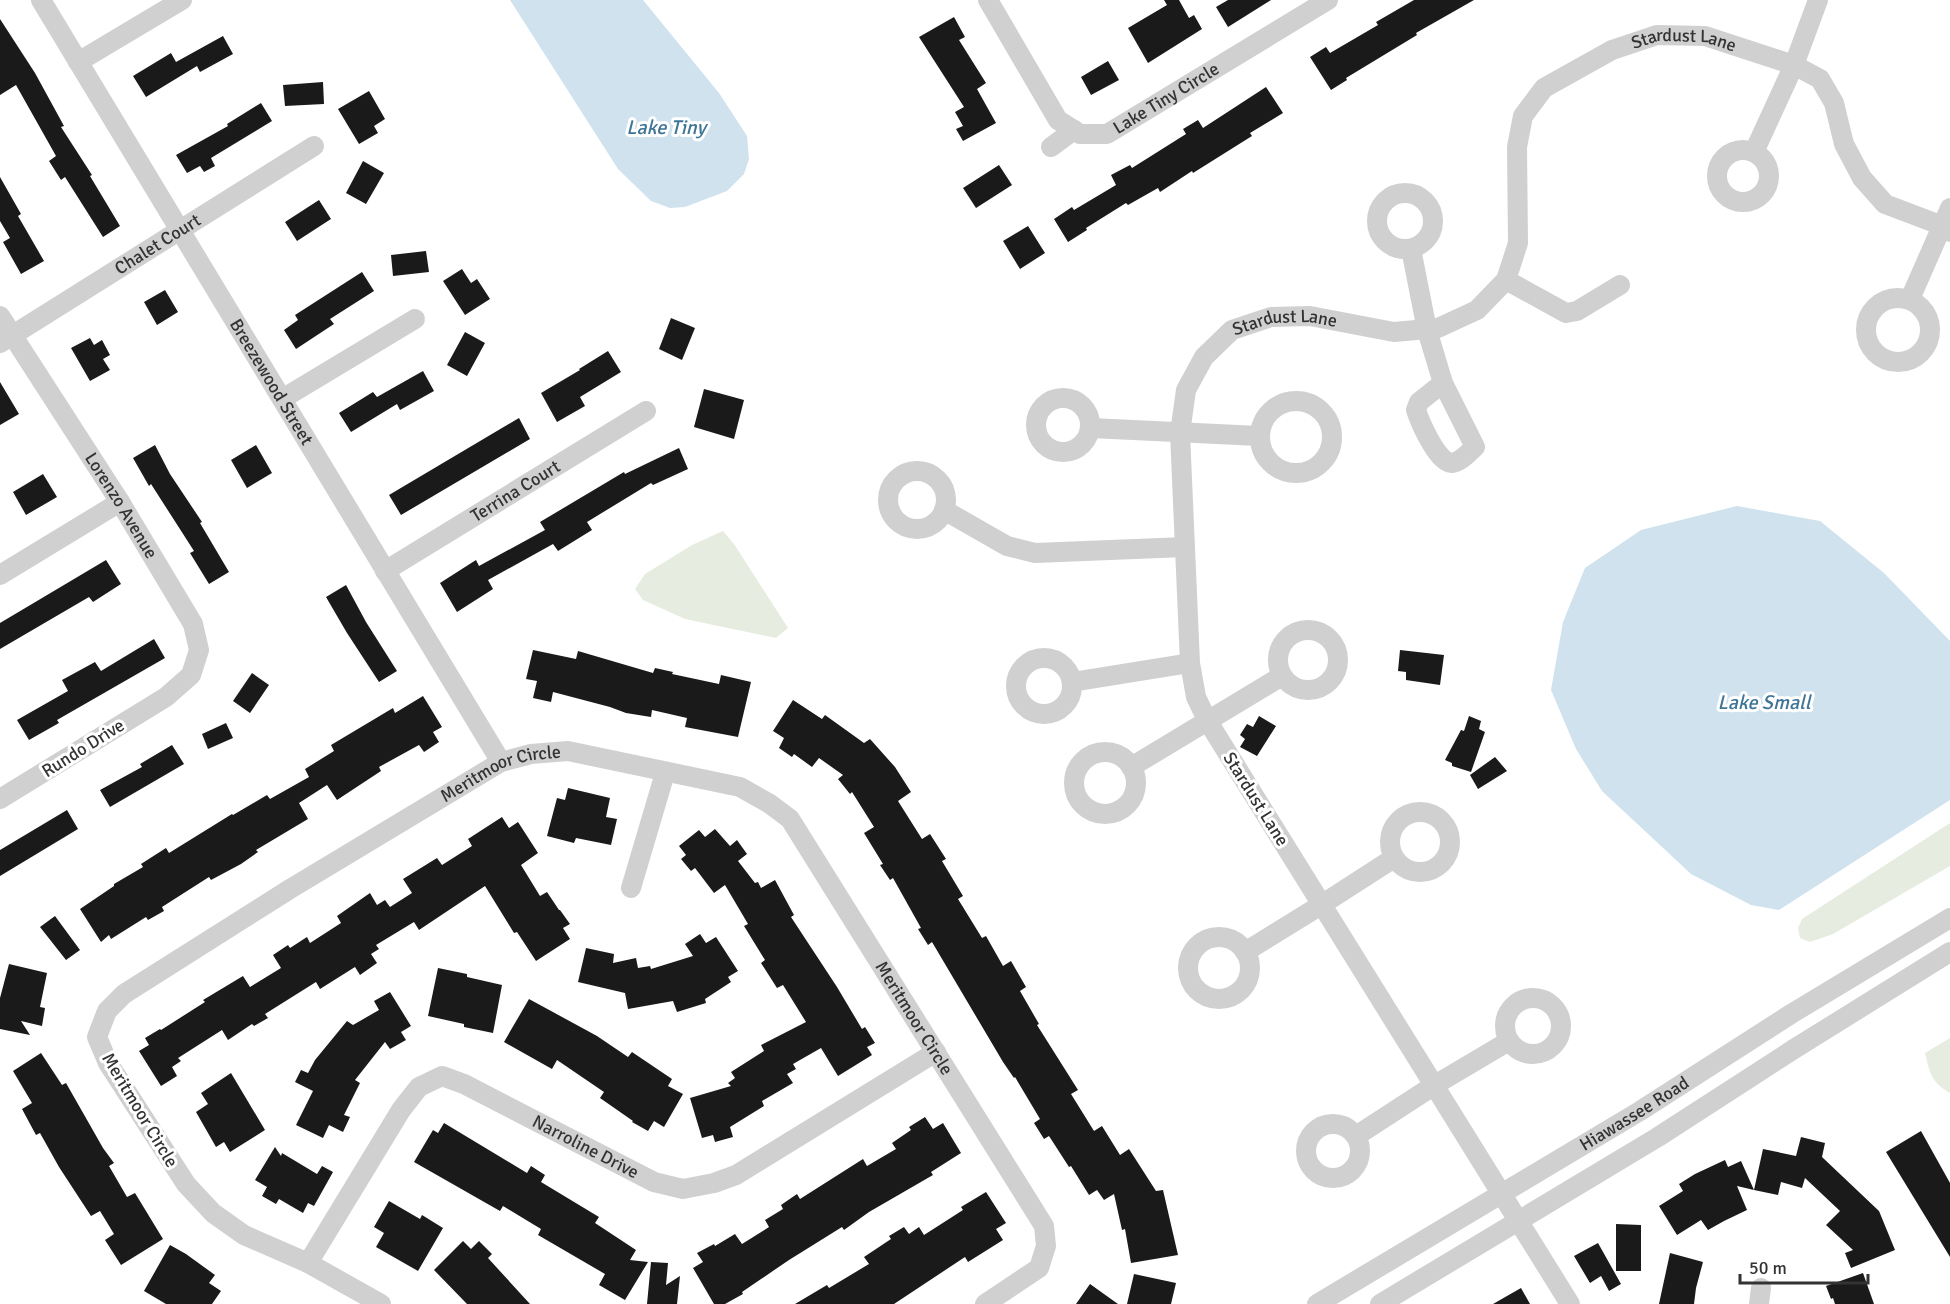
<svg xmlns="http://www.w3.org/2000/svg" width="1950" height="1304" font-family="Signika,sans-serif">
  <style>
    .green { fill: #e6ecdf }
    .water { fill: #cfe2ee }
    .building { fill: #1a1a1a }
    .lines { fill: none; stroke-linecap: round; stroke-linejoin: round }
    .minor { stroke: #d0d0d0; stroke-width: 20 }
    .labels { text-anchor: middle; stroke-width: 6; stroke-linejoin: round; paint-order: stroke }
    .street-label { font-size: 18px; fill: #333; stroke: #fff }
    .water-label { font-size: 20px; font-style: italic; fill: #3f7597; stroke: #fff }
  </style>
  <rect width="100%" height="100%" fill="#fff"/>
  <path class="green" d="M723 531 734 544 788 628 776 638 685 619 643 600 635 589 645 574 692 545Z
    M1950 823V866L1833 934 1810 942 1800 938 1798 928 1802 919Z
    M1950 1038V1093C1931 1082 1930 1073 1925 1053Z"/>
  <path class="water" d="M510 0H643L719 93 747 136 749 159 744 174 727 191 685 207 670 208 651 201 618 169Z
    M1737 506 1820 521 1884 573 1950 641V800L1779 910 1751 905 1691 874 1602 791 1576 749 1551 690 1563 622 1585 568 1641 530Z"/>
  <path class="building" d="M1164 0H1179L1189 18 1194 15 1202 29 1148 63 1128 28 1167 5Z
    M1228 0H1271L1228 27 1216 7Z
    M1414 0H1474L1416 33 1417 35 1346 78 1347 80 1331 90 1310 57 1326 47 1330 53 1378 25 1376 22Z
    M954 17 965 37 959 40 986 83 977 89 996 123 963 141 956 129 963 126 955 112 964 107 919 37Z
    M0 19 35 73 64 126 61 127 92 175 90 176 120 226 103 237 65 177 61 180 49 161 56 156 16 85 0 95Z
    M223 36 233 54 200 72 197 66 146 97 133 76 171 53 176 62Z
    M1108 61 1119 80 1091 95 1081 77Z
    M323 82 324 104 285 106 283 85Z
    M1266 87 1283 113 1250 133 1252 136 1193 173 1192 171 1160 192 1158 188 1128 205 1126 203 1086 228 1087 230 1068 242 1054 219 1072 207 1074 210 1116 185 1111 175 1130 165 1132 168 1186 134 1183 129 1198 120 1203 128Z
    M369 91 385 119 374 126 378 133 359 144 338 109Z
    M261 103 272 121 211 158 215 166 204 172 200 166 187 173 176 155 228 126 227 124Z
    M363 161 384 173 366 204 346 193Z
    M999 165 1012 185 976 208 963 188Z
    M0 177 21 214 18 216 44 261 21 274 3 242 10 238 0 221Z
    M319 200 331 219 297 241 285 222Z
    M1028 226 1045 253 1020 269 1003 241Z
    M426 251 429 272 393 276 391 255Z
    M462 269 471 283 477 279 490 299 465 315 443 281Z
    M362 272 374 291 330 319 334 324 296 349 284 330 298 320 295 315Z
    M165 290 178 312 157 325 144 302Z
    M671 318 695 328 682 360 659 349Z
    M465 332 485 343 467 376 447 365Z
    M90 338 94 345 102 340 110 355 103 359 110 370 90 381 71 348Z
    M608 351 621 372 580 397 585 406 557 422 541 393 580 370 579 369Z
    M423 371 434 391 400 410 397 404 351 432 339 413 373 392 377 397Z
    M0 382 19 414 0 425Z
    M704 389 744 400 734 439 694 427Z
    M519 418 530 439 401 515 389 495Z
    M155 445 170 474 202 522 200 523 229 572 209 584 190 553 194 551 151 484 149 486 133 458Z
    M256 445 272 473 247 488 231 460Z
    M679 448 688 469 653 485 651 483 587 522 592 530 558 551 553 544 488 580 493 589 457 612 440 583 476 560 479 566 545 530 540 522 624 472 625 474Z
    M43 474 57 497 26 515 13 492Z
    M106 560 121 584 93 602 89 597 0 649V623Z
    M346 585 366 622 397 671 379 682 347 633 326 597Z
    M154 639 165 658 57 720 59 723 29 740 17 720 68 691 62 680 95 662 101 671Z
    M533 650 576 659 578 651 653 673 655 668 673 672 672 674 719 684 721 675 751 682 738 737 685 727 687 718 652 710 651 717 626 713 610 707 553 692 551 702 533 698 537 681 526 679Z
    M1400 650 1444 655 1440 685 1406 680V672L1398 671Z
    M252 673 269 685 250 713 233 701Z
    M423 696 442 727 433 732 439 742 424 752 419 745 379 767 381 771 337 800 327 785 299 803 308 819 256 850 258 852 241 864 211 880 209 877 162 907 164 911 148 920 146 917 111 939 109 935 101 942 80 909 114 886V884L143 867 141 864 166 848 169 853 232 814 233 815 267 795 270 799 309 777 305 769 334 751 331 745 393 708 395 713Z
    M793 700 822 719 825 715 864 743 870 739 895 767 911 792 898 801 922 839 930 834 946 859 942 861 963 896 958 899 982 938 986 936 1003 966 1011 961 1026 987 1020 991 1039 1024 1037 1025 1078 1090 1071 1094 1094 1131 1102 1126 1120 1155 1129 1149 1156 1191 1163 1190 1178 1255 1131 1263 1125 1229 1122 1230 1114 1194 1104 1200 1097 1190 1089 1195 1071 1166 1069 1167 1049 1136 1044 1139 1034 1123 1040 1119 1015 1077 1014 1078 1003 1062 932 942 928 945 918 929 921 928 893 878 890 880 880 865 883 864 864 833 874 827 852 792 850 794 838 779 843 775 819 758 812 767 794 754 792 757 779 748 784 738 773 731Z
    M1259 716 1276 726 1257 756 1240 747 1245 739 1240 735 1247 724 1253 727Z
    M1469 716 1481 721 1479 729 1485 732 1471 772 1452 766V763L1445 760 1461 730 1464 731Z
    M226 723 233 738 208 749 202 734Z
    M172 745 184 764 110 807 100 790 142 767 140 764Z
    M1495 757 1507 771 1478 789 1470 775Z
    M568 788 610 798 606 817 617 819 611 845 576 838 574 843 547 836 557 798 565 800Z
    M67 810 78 829 0 876V850Z
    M502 817 509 828 518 822 538 853 521 865 540 896 547 892 559 910H560L570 924 563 928 570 939 536 961 517 932 514 933 485 886 419 930 414 922 376 945 379 949 371 954 377 963 360 975 355 967 320 989 316 982 265 1014 268 1018 254 1026 252 1024 228 1040 222 1030 178 1058 181 1061 172 1067 177 1076 161 1086 139 1051 149 1045 145 1038 160 1029 161 1030 205 1002 203 1000 243 976 250 987 281 968 273 955 288 945 290 948 307 937 310 943 341 923 337 916 370 893 377 905 385 900 390 907 412 893 403 879 437 858 442 865 472 846 468 839Z
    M715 829 730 846 737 840 747 854 738 861 755 883 758 882 761 888 775 880 794 915 791 917 837 987 862 1029 865 1027 875 1043 867 1047 872 1055 838 1076 821 1048 793 1064 796 1069 787 1074 793 1083 762 1101 764 1106 730 1127 733 1137 715 1142 713 1135 702 1138 690 1098 731 1086 728 1083 735 1078 731 1072 764 1051 761 1045 806 1022 783 985 777 988 761 963 765 960 744 926 748 924 725 885 714 893 695 868 691 871 681 859 686 855 679 846 699 830 705 837Z
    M55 916 80 950 66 960 40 927Z
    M700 934 706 943 716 937 738 971 728 977 731 982 705 999 706 1003 677 1012 673 1001 628 1009 625 993 578 982 586 948 614 954 613 963 636 958 638 968 650 966 651 969 693 956 685 944Z
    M9 964 47 973 40 1007 45 1008 42 1026 21 1021 30 1035 0 1029V998Z
    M438 968 467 974V977L502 985 493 1033 464 1027V1024L428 1016Z
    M390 992 411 1026 401 1032 406 1040 390 1049 385 1042 355 1080 360 1083 344 1115 350 1117 343 1132 329 1125 323 1138 296 1125 313 1091 295 1082 301 1070 308 1073 315 1060 347 1021 353 1025 379 1010 374 1001Z
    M529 999 597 1036 628 1057 632 1052 672 1079 668 1086 683 1094 664 1127 654 1121 648 1131 632 1122 633 1121 600 1098 604 1092 557 1060 552 1069 504 1042Z
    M41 1053 62 1085 66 1083 103 1148 114 1163 109 1166 127 1197 135 1193 163 1239 121 1265 105 1240 114 1234 100 1211 91 1216 59 1167 40 1133 36 1135 22 1109 32 1103 13 1071Z
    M231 1073 265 1130 230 1152 224 1142 216 1147 196 1112 208 1104 201 1093Z
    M925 1117 933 1129 943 1123 961 1153 931 1172 933 1175 869 1212 844 1230 842 1227 789 1260 742 1292 743 1294 725 1304H714L693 1268 703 1262 697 1253 714 1244 715 1246 735 1234 742 1244 769 1227 765 1220 783 1209 781 1205 797 1194 800 1199 863 1159 867 1166 896 1149 892 1143 911 1130 909 1127Z
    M444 1123 527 1173 531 1166 545 1175 541 1182 599 1217 595 1223 636 1250 630 1260 648 1262 625 1300 599 1285 605 1274 538 1235 541 1229 503 1206 500 1211 414 1162 433 1130 438 1133Z
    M1921 1131 1950 1183V1257L1886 1152Z
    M1801 1137 1825 1143 1822 1157 1879 1211 1895 1250 1851 1268 1845 1253 1853 1250 1826 1225 1840 1211 1805 1178 1802 1188 1781 1182 1778 1195 1754 1190 1763 1149 1796 1156Z
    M275 1147 281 1156 282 1153 317 1174 322 1166 333 1172 314 1206 308 1203 303 1213 279 1199 276 1204 262 1196 267 1187 255 1180Z
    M1725 1160 1728 1167 1741 1161 1754 1190 1737 1186 1747 1210 1724 1221 1708 1230 1701 1220 1677 1235 1659 1206 1683 1191 1679 1184 1695 1174Z
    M986 1192 1006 1223 996 1229 1003 1240 968 1262 965 1257 894 1304H795L827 1285 829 1288 869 1264 864 1257 891 1239 889 1236 904 1227 909 1234 919 1227 924 1235 963 1210 961 1207Z
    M389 1201 420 1219 422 1215 443 1228 418 1271 376 1247 384 1233 374 1227Z
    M1616 1224 1641 1225V1271H1616Z
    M463 1241 471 1249 479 1241 492 1254 488 1258 530 1304H467L434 1270Z
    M1598 1243 1621 1284 1609 1291 1601 1276 1590 1283 1574 1256Z
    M170 1245 186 1254 215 1275 209 1283 221 1291 212 1304H166L144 1291Z
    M1670 1253 1703 1262 1696 1288 1694 1304H1659Z
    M651 1262 668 1263 666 1285 680 1276 677 1304H647Z
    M1863 1273 1874 1304H1835L1833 1298 1831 1299 1826 1286Z
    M1134 1274 1176 1283 1171 1304H1127Z
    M1090 1284 1118 1304H1076Z
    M1521 1288 1530 1304H1493Z"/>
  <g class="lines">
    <g class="minor">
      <path id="s1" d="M41 0 501 762"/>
      <path id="s2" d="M988 0 1058 120 1080 134H1107L1328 0"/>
      <path d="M78 62 182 0"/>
      <path d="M1051 147 1074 130"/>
      <circle cx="1743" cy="176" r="26"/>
      <path d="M1754 152 1794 65 1818 0"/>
      <circle cx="1405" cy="221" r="28"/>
      <path d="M1411 249 1427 330 1443 383 1475 447C1468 453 1461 462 1452 463 1438 464 1420 422 1416 410L1419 402 1443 383"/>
      <path d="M1506 280 1566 313 1577 311 1620 285"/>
      <circle cx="1898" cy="330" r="32"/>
      <path d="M1910 299 1950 208"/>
      <path id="s3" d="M0 316 120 502 193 624 199 650 191 675 166 697 0 799"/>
      <path id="s4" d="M0 343 314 146"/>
      <circle cx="1063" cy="425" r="27"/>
      <path d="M282 399 415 319"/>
      <circle cx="1296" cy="437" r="36"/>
      <path d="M1091 428 1259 436"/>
      <circle cx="917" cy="500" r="29"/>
      <path d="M944 510 1007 546 1035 553 1185 547"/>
      <path id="s5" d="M385 571 646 411"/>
      <path d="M0 575 120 502"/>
      <circle cx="1308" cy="660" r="30"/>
      <circle cx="1044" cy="686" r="28"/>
      <path d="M1072 682 1190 663"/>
      <circle cx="1105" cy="783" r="31"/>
      <path d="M1131 767 1282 676"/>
      <circle cx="1420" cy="842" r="30"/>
      <path d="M631 888 665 773"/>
      <circle cx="1219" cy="968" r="31"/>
      <path d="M1245 952 1321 905 1394 858"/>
      <circle cx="1533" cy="1026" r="28"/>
      <circle cx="1333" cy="1151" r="27"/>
      <path d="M1356 1136 1433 1086 1509 1041"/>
      <path id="s6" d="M308 1263 401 1110 419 1087 442 1076 464 1084 654 1182 683 1189 714 1183 736 1175 936 1052"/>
      <path id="s7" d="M381 1304 308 1263 244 1235 213 1213 186 1184 108 1063 97 1037 107 1011 124 994 290 889 501 762 531 754 568 751 740 787 770 804 790 819 1044 1226 1046 1246 1039 1268 985 1304"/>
      <path id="s8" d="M1317 1304 1640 1111 1791 1014 1950 918"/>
      <path d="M1380 1304 1658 1137 1794 1049 1950 952"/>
      <path id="s9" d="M1570 1304 1207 720 1196 697 1190 663 1180 433 1186 390 1204 357 1232 330 1271 317 1310 316 1394 332 1438 328 1477 310 1506 280 1518 243 1517 147 1523 116 1544 88 1612 50 1657 35 1705 36 1794 65 1820 79 1834 103 1844 144 1862 178 1885 204 1943 226 1950 232"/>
      <path d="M1759 1304 1761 1288"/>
    </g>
  </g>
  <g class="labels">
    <g class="street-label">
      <text dy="6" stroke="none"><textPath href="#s9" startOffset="1746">Stardust Lane</textPath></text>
      <text dy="6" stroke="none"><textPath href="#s2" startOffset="261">Lake Tiny Circle</textPath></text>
      <text dy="6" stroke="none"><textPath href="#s4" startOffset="186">Chalet Court</textPath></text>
      <text dy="6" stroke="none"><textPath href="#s9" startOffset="1152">Stardust Lane</textPath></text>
      <text dy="6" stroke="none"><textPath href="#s1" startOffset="446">Breezewood Street</textPath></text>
      <text dy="6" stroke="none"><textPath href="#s5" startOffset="153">Terrina Court</textPath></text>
      <text dy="6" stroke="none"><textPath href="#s3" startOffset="225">Lorenzo Avenue</textPath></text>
      <text transform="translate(83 748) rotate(-32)" y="6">Rundo Drive</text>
      <text dy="6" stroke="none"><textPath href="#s7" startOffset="894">Meritmoor Circle</textPath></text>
      <text transform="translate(1256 799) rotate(58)" y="6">Stardust Lane</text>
      <text dy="6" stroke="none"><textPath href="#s7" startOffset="1436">Meritmoor Circle</textPath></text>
      <text transform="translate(140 1110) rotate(59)" y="6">Meritmoor Circle</text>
      <text dy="6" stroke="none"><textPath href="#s8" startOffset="370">Hiawassee Road</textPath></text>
      <text dy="6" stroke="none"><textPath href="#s6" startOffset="394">Narroline Drive</textPath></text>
    </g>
    <g class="water-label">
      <text x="666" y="134">Lake Tiny</text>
      <text x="1764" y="709">Lake Small</text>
    </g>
  </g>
  <path d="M1740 1274v9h128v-9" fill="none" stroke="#333333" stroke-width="3"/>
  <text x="1749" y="1274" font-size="18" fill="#333333" stroke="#ffffff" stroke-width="4.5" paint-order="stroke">50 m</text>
</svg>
